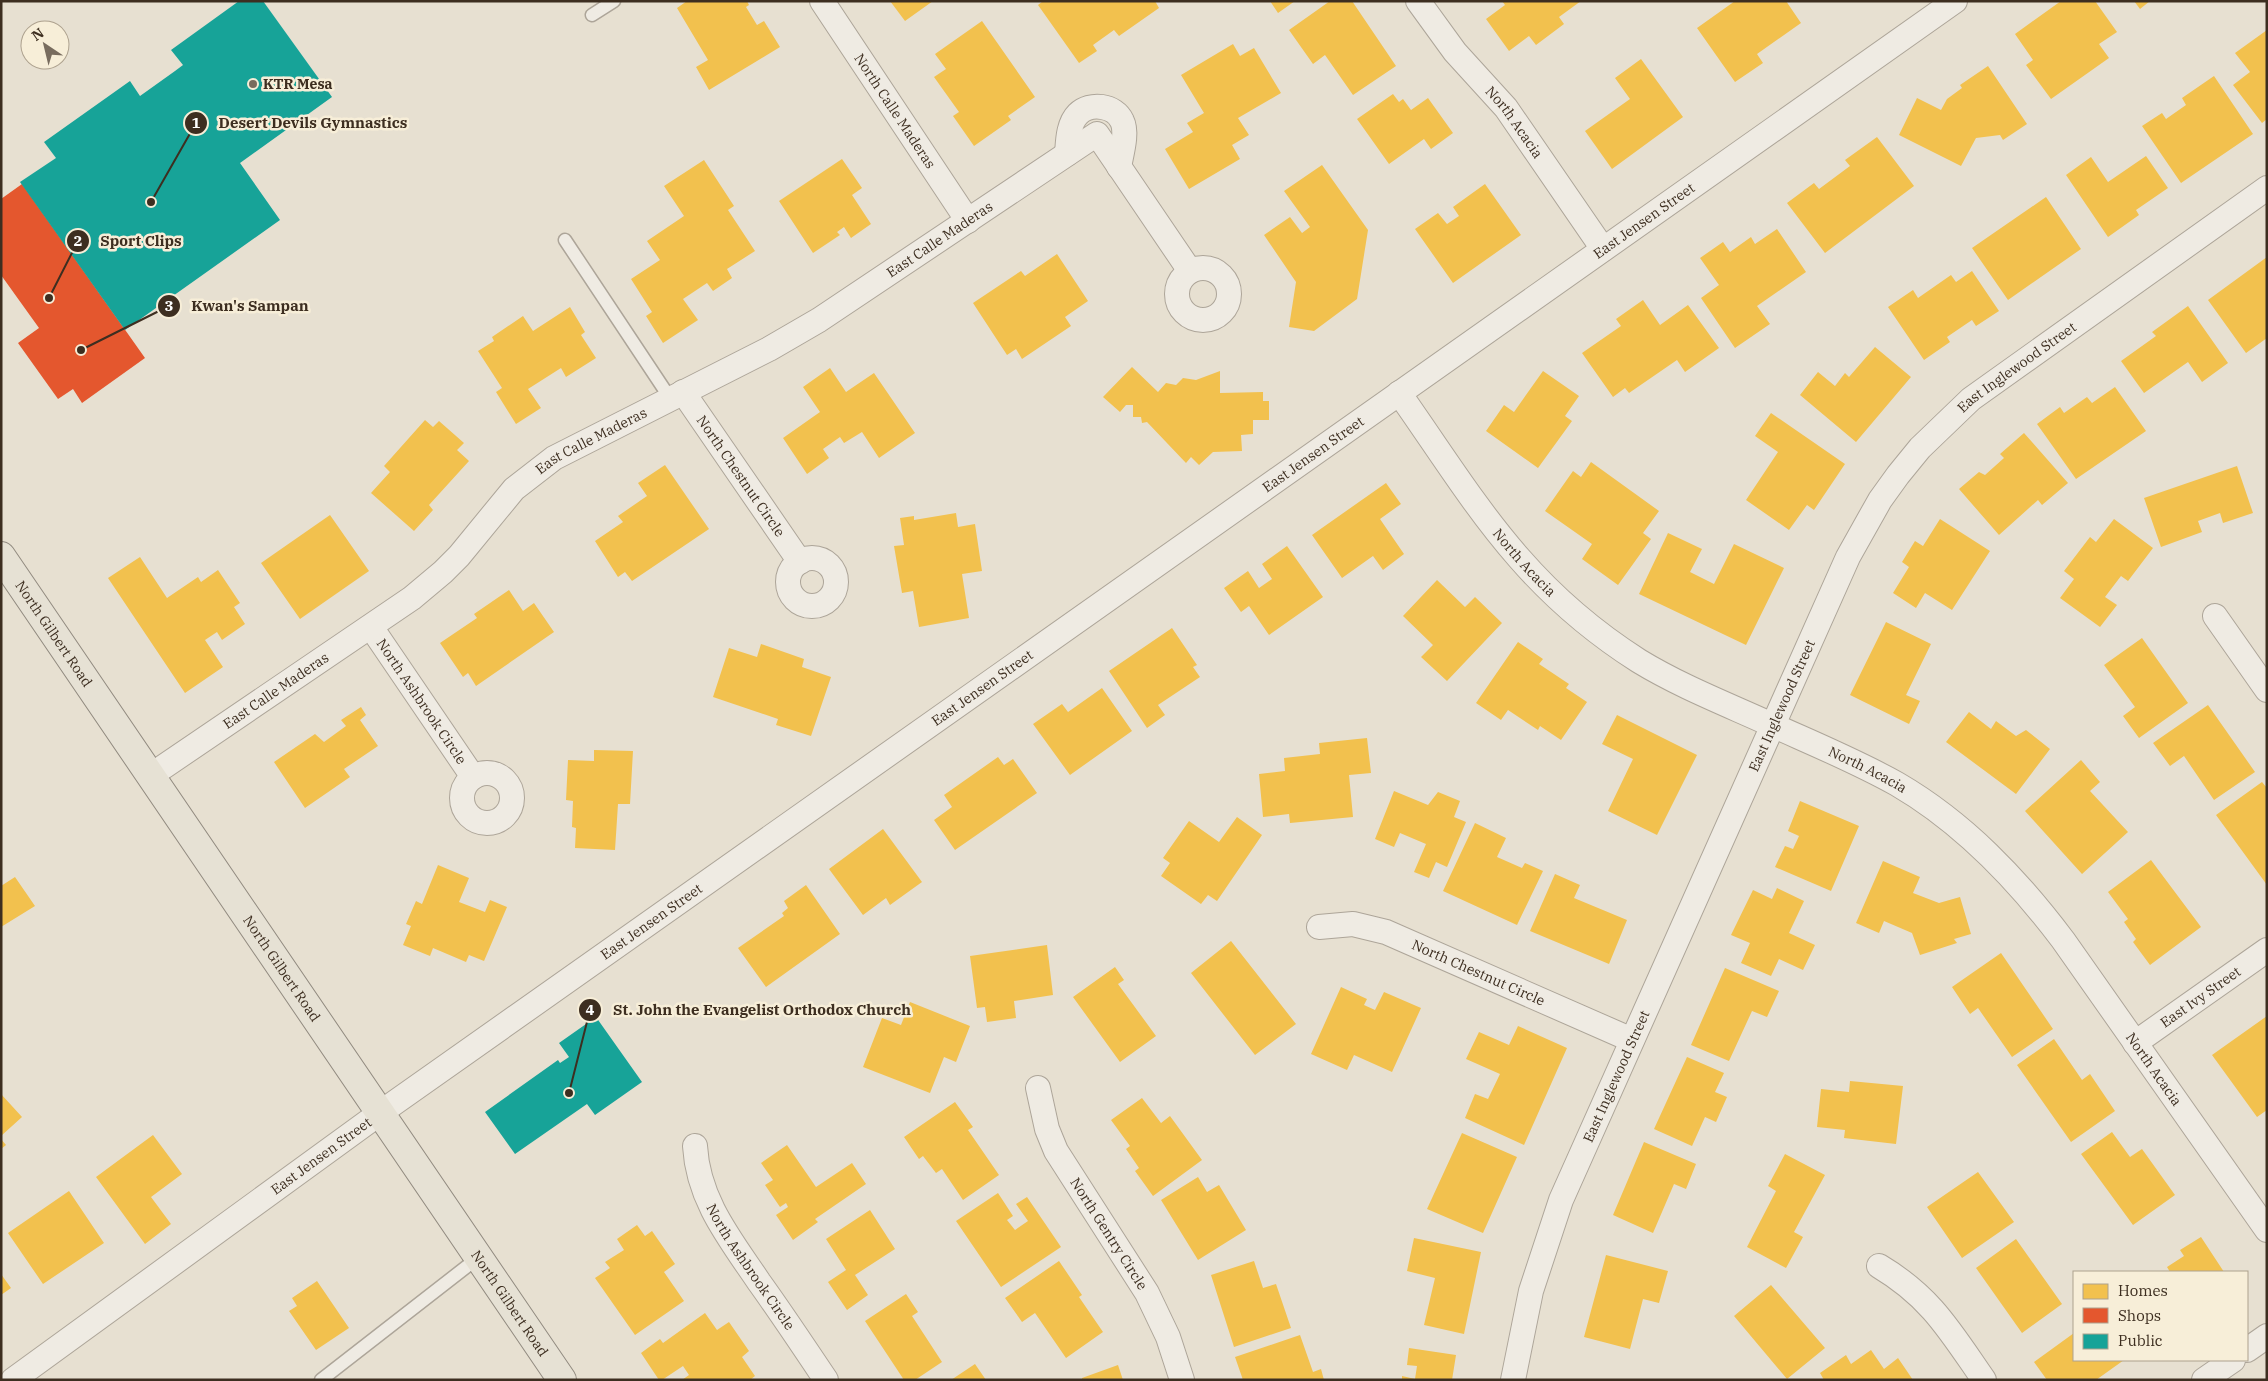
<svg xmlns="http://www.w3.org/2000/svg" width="2268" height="1381" font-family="'IBM Plex Serif',serif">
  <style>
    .homes { fill: #f2c14e }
    .shops { fill: #e4572e }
    .public { fill: #17a398 }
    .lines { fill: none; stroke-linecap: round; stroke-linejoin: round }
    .lane-casing { stroke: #ada599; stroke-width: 15 }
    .street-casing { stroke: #ada599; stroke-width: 26 }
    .primary-casing { stroke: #928b80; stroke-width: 30 }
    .lane { stroke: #efebe3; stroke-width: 12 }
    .street { stroke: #efebe3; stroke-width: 24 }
    .primary { stroke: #e6e1d4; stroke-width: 28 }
    .poi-dot { fill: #786c5e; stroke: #f7eed8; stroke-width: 2 }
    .labels { text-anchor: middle; stroke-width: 5; stroke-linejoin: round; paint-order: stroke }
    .poi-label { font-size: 14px; font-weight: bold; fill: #3d2e20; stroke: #f7eed8; text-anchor: start }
    .street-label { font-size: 14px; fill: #3d2e20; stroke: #f7eed8 }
    .leader { fill: none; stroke: #3d2e20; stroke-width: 2 }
    .callout-dot { fill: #3d2e20; stroke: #f7eed8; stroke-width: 2 }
    .mark-label { font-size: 15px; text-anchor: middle; font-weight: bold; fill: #fff }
    .callout-label { font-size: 15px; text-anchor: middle; font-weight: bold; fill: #3d2e20; stroke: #f7eed8; stroke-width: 5; stroke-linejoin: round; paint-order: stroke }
  </style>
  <rect width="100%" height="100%" fill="#e7e0d1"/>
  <path class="homes" d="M687 1H747L749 5 746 7 757 25 764 21 780 47 709 90 696 67 708 60 677 8Z
    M890 1H933L905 21Z
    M1043 1H1155L1159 8 1119 36 1114 30 1093 45 1097 51 1079 63 1038 5Z
    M1270 1H1295L1278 13Z
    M1330 1H1352L1396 66 1353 95 1325 55 1313 64 1289 30Z
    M1502 1H1581L1559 17 1564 24 1536 45 1529 36 1509 51 1486 19 1505 5Z
    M1735 1H1786L1801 23 1757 54 1763 63 1735 82 1697 28Z
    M2061 1H2095L2117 32 2099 44 2109 58 2051 99 2026 65 2033 60 2015 34Z
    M2134 1H2150L2140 9Z
    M982 21 1035 97 1008 116 1011 120 974 146 953 116 959 112 934 77 946 69 935 54Z
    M2267 30V119L2262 123 2233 85 2250 72 2235 53Z
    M1233 44 1240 56 1254 48 1281 93 1238 118 1249 135 1232 145 1240 159 1189 189 1165 149 1193 132 1187 123 1204 113 1181 75Z
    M1641 59 1683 117 1612 169 1585 131 1630 99 1615 78Z
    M1988 66 2027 124 2003 140 2000 135 1976 138 1961 166 1899 135 1917 98 1941 110 1947 99 1962 88 1960 85Z
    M2214 76 2253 134 2181 183 2142 126 2162 113 2166 119 2186 105 2182 98Z
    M1393 94 1399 102 1403 99 1411 110 1428 98 1453 133 1431 149 1424 139 1389 164 1357 119Z
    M1877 137 1914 186 1825 253 1787 203 1814 183 1819 189 1850 166 1845 160Z
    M2146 156 2168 188 2136 210 2139 215 2108 237 2066 175 2091 157 2108 182Z
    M842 159 862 188 852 195 871 224 851 238 844 227 837 232 840 235 813 253 779 201Z
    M704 160 734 206 728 210 755 251 727 269 732 278 713 291 707 283 683 299 698 320 663 343 646 316 652 312 631 279 660 260 647 241 684 216 664 186Z
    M1322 165 1368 230 1357 299 1314 331 1289 327 1296 282 1264 235 1290 217 1302 233 1310 227 1284 191Z
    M1485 184 1521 235 1453 283 1415 229 1438 213 1447 224 1459 216 1453 207Z
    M2046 197 2081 249 2008 300 1972 248Z
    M1777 229 1806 272 1757 306 1770 324 1735 348 1701 298 1719 285 1700 258 1723 242 1730 252 1751 237 1755 244Z
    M1057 254 1088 301 1065 317 1071 326 1022 359 1016 349 1007 355 973 303 1021 271 1025 276Z
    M2267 257V338L2246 353 2208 300Z
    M1972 271 1999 311 1976 326 1972 320 1947 337 1950 342 1924 360 1888 307 1913 290 1918 298 1951 275 1956 282Z
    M1643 300 1660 325 1688 305 1719 348 1685 372 1677 360 1629 393 1625 388 1613 397 1582 353 1621 326 1616 319Z
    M2188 306 2228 363 2202 382 2188 362 2144 393 2121 361 2156 336 2152 332Z
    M570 307 585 332 581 335 596 358 566 377 561 368 528 389 541 408 516 424 496 392 502 388 478 351 494 341 492 337 523 316 533 331Z
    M1875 347 1911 377 1856 442 1800 395 1818 372 1835 386 1845 373 1849 377Z
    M1132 367 1158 392 1166 383 1176 385 1183 378 1196 380 1220 371V393L1263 392V401H1269V420H1253V434L1241 435 1242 451 1213 452 1199 465 1191 457 1186 463 1147 422 1142 423 1141 417H1133V405H1126L1120 412 1103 397Z
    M830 368 846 392 874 373 915 433 879 458 862 432 844 443 840 437 823 449 829 458 807 474 783 438 820 412 803 387Z
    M1543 371 1579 396 1565 416 1572 421 1538 468 1486 431 1504 405 1514 412Z
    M2115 387 2146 431 2076 479 2037 424 2060 407 2064 413 2087 397 2092 403Z
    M1771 413 1845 464 1814 510 1807 505 1789 530 1746 500 1778 452 1755 436Z
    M425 420 433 427 439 421 464 443 457 450 469 461 429 505 433 510 414 531 371 493 390 472 384 466Z
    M2024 433 2068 483 2042 505 2038 500 1999 535 1959 489 1979 472 1985 475 2004 458 2000 454Z
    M1591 462 1659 511 1643 533 1651 539 1618 585 1582 559 1592 544 1545 511 1573 471 1581 477Z
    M665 465 709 529 632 581 625 572 618 577 595 541 623 522 618 516 647 496 638 483Z
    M2237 466 2253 513 2223 523 2220 513 2198 521 2202 532 2161 547 2144 498Z
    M1386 483 1401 504 1380 519 1404 554 1383 570 1373 556 1342 578 1312 535Z
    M956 513 958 527 975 524 982 571 962 574 969 618 919 627 913 591 902 593 894 546 904 545 900 518 914 516V520Z
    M330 515 369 571 300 619 261 563Z
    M1940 519 1990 551 1952 610 1925 593 1916 608 1893 593 1909 567 1902 562 1915 541 1923 546Z
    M2114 519 2153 548 2128 581 2121 576 2105 597 2117 605 2100 627 2060 598 2074 579 2064 571 2090 537 2096 542Z
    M1668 533 1702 549 1690 572 1714 584 1734 544 1784 568 1746 645 1639 594Z
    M1287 546 1323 597 1269 635 1249 606 1241 612 1224 588 1248 571 1259 588 1272 579 1262 564Z
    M140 557 167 598 198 577 201 582 218 570 240 603 234 607 245 624 222 640 217 632 205 640 223 667 185 693 108 578Z
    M1437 580 1465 607 1475 597 1502 623 1447 681 1421 657 1433 645 1403 616Z
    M509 590 523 611 534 603 554 632 476 686 468 673 463 677 440 643 477 618 474 614Z
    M1886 622 1931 644 1906 695 1920 701 1909 724 1850 695Z
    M1172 628 1197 665 1193 667 1200 677 1158 705 1165 715 1147 728 1109 671Z
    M2142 638 2188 703 2139 738 2123 716 2135 707 2104 665Z
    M1518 642 1543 659 1539 664 1569 684 1566 688 1587 702 1561 740 1540 726 1538 730 1508 710 1501 720 1476 703Z
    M761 644 804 659 802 667 831 677 811 736 776 725 778 719 713 697 729 648 757 657Z
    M1102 688 1132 731 1070 775 1033 724 1062 704 1068 712Z
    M2208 705 2255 772 2214 800 2184 756 2170 766 2153 743Z
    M361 707 366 715 360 720 378 746 344 769 350 777 305 808 274 762 315 734 324 742 346 726 341 720Z
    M1969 712 1991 729 1996 721 2016 736 2026 730 2050 749 2016 794 1946 742Z
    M1617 715 1697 755 1657 835 1608 811 1633 759 1602 744Z
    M1367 738 1371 773 1349 775 1353 817 1290 823 1289 814 1263 817 1259 774 1285 771 1284 758 1320 754 1319 743Z
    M594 750 633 751 630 804H618L615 850 575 848 576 828 572 827 573 801 566 800 568 760 594 761Z
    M998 757 1004 765 1013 759 1037 793 955 850 934 820 952 807 944 795Z
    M2081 760 2100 782 2090 791 2128 832 2082 874 2025 811Z
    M2262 782 2267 788V885L2216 815Z
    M1394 791 1428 805 1438 792 1460 801 1454 817 1466 822 1447 867 1436 862 1429 878 1414 872 1426 844 1400 833 1394 847 1375 839Z
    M1800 801 1859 826 1831 891 1775 867 1785 846 1793 849 1799 836 1788 831Z
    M1237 817 1262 835 1217 901 1208 895 1201 904 1161 876 1170 863 1163 858 1189 821 1219 842Z
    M1475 823 1506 838 1497 857 1522 868 1525 863 1543 871 1517 925 1443 891Z
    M883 829 922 882 890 905 886 898 863 915 829 869Z
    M2151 860 2201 927 2150 965 2133 942 2136 939 2124 922 2128 919 2108 892Z
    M1883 861 1920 877 1913 893 1939 903 1960 897 1971 934 1954 939 1957 943 1920 955 1912 933 1884 921 1879 933 1856 923Z
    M438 865 469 878 459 902 485 912 490 900 507 907 484 961 469 955 466 962 433 948 430 956 403 945 411 926 406 924 416 901 422 904Z
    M1555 874 1580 885 1574 898 1627 920 1609 964 1530 931Z
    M15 877 35 906 1 927V886Z
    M806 885 840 934 766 987 738 948 784 916 782 913 788 908 784 901Z
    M1777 888 1804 901 1789 933 1815 945 1803 970 1779 959 1771 976 1741 963 1750 943 1731 935 1753 890 1772 899Z
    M1231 941 1296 1024 1255 1055 1191 973Z
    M1047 945 1053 995 1014 1001 1016 1018 987 1022 985 1007 977 1008 970 956Z
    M2001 953 2053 1029 2012 1057 1978 1008 1970 1014 1952 987Z
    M1115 967 1124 980 1118 984 1156 1036 1120 1062 1073 997Z
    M1725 968 1779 991 1767 1017 1752 1011 1729 1061 1691 1045Z
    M1341 987 1367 999 1364 1005 1375 1010 1384 992 1421 1008 1392 1072 1354 1055 1347 1070 1311 1054Z
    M910 1002 970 1026 956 1062 944 1057 930 1093 863 1067 882 1018 901 1025Z
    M2267 1016V1110L2257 1117 2212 1055Z
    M1518 1026 1567 1048 1524 1145 1465 1118 1475 1094 1488 1099 1500 1074 1466 1059 1479 1032 1509 1045Z
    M2054 1039 2082 1080 2090 1074 2115 1111 2071 1142 2017 1065Z
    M1687 1057 1724 1073 1715 1092 1727 1097 1716 1122 1705 1117 1692 1146 1654 1129Z
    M1850 1081 1903 1086 1896 1144 1844 1138 1845 1130 1817 1127 1821 1089 1849 1092Z
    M1 1094 22 1117 1 1136Z
    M1142 1098 1161 1123 1170 1116 1202 1160 1153 1196 1135 1171 1139 1168 1126 1149 1130 1146 1111 1120Z
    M955 1102 973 1127 968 1130 999 1175 963 1200 942 1169 936 1173 923 1156 919 1159 904 1137Z
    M2112 1132 2130 1157 2142 1149 2175 1195 2133 1225 2081 1154Z
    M1462 1133 1517 1157 1483 1233 1427 1209Z
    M153 1135 182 1174 151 1197 171 1224 145 1244 96 1177Z
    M1 1139 6 1145 1 1149Z
    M1644 1142 1696 1164 1686 1189 1674 1184 1653 1233 1613 1215Z
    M787 1145 816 1187 852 1163 866 1184 815 1219 818 1222 793 1240 776 1215 788 1207 786 1203 780 1207 765 1185 773 1180 761 1163Z
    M1785 1154 1825 1175 1794 1232 1803 1237 1786 1268 1747 1247 1776 1191 1768 1186Z
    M1978 1172 2014 1222 1962 1258 1927 1207Z
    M1198 1177 1207 1192 1219 1185 1246 1230 1198 1260 1161 1200Z
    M69 1191 104 1243 43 1284 8 1233Z
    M998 1193 1013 1216 1007 1220 1015 1230 1028 1221 1016 1204 1027 1197 1061 1247 1001 1287 956 1221Z
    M870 1210 895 1249 855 1275 868 1295 847 1310 828 1282 846 1270 826 1239Z
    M637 1225 645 1236 652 1231 675 1264 664 1272 684 1301 635 1335 595 1278 610 1268 605 1262 624 1250 617 1239Z
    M2201 1237 2224 1272H2170L2167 1267 2184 1256 2180 1250Z
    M1414 1238 1481 1252 1464 1334 1424 1325 1435 1278 1407 1271Z
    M2016 1239 2062 1304 2022 1333 1976 1268Z
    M1606 1255 1668 1271 1659 1303 1643 1299 1630 1349 1584 1337Z
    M1059 1261 1082 1295 1079 1297 1103 1332 1066 1358 1035 1313 1022 1322 1005 1298Z
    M1254 1261 1263 1288 1276 1284 1291 1328 1234 1347 1211 1275Z
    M1 1274 11 1288 1 1295Z
    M317 1281 349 1328 316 1350 289 1311 297 1306 292 1298Z
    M1771 1285 1825 1348 1787 1379 1734 1316Z
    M906 1294 918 1312 912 1316 942 1362 915 1380H904L865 1321Z
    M705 1313 717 1330 729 1322 749 1351 742 1357 755 1376 750 1380H682L689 1375 683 1366 662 1380H659L641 1353 660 1339 663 1343Z
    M2074 1333V1360H2124L2096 1380H2047L2034 1362Z
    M1300 1335 1313 1372 1321 1369 1324 1380H1243L1235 1357Z
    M1409 1348 1456 1355 1452 1380H1402V1376L1415 1379 1417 1366 1407 1365Z
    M1871 1350 1884 1369 1898 1358 1913 1380H1824L1820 1373 1846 1355 1851 1364Z
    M975 1364 986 1380H951Z
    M1118 1365 1123 1380H1082V1378Z"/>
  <path class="shops" d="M22 184 145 358 82 403 73 389 58 399 18 343 39 328 1 275V199Z"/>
  <path class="public" d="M239 1H263L332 97 240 163 280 220 125 330 20 182 56 158 44 142 130 81 140 96 175 71 183 65 171 50Z
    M596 1017 642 1082 595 1115 587 1104 515 1154 485 1112 558 1060 560 1063 569 1057 559 1043Z"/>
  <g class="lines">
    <g class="lane-casing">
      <path id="lane" d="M592 15 614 1
        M565 240 670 398
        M321 1380 479 1257"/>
    </g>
    <g class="street-casing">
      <g id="street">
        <path id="s1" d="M822 1 968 221"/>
        <path id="s2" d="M1418 1 1455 52 1506 108 1603 249"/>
        <path d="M1067 154C1068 141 1068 124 1078 114 1090 102 1115 105 1122 121 1128 133 1121 155 1119 167"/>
        <circle cx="1203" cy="294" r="26"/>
        <path id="s3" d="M683 392 800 562"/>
        <path id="s4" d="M1399 393C1438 448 1475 508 1519 558 1553 597 1595 633 1639 661 1680 686 1726 704 1770 724 1812 743 1856 761 1897 784 1964 823 2017 879 2063 940L2267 1230"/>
        <circle cx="812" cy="582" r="24"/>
        <path d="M2215 616 2267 690"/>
        <path id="s5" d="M371 627 473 777"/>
        <circle cx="487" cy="798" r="25"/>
        <path id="s6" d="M150 776 412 598 443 572 459 556 514 489 554 458 769 349 819 320 1097 134 1190 271"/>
        <path id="s7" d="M1319 927 1353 924 1386 932 1632 1040"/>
        <path id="s8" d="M2135 1043 2267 950"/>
        <path id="s9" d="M1038 1088 1047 1129 1056 1151 1147 1293 1168 1337 1182 1380"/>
        <path id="s10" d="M695 1146C698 1200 730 1239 759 1282 782 1314 804 1347 826 1380"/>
        <path d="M1879 1266C1931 1297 1950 1331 1984 1380"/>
        <path d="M2247 1350 2267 1336"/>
        <path id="s11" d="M13 1380 380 1113 1955 1"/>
        <path id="s12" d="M1513 1380 1531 1291 1561 1200 1848 557 1880 500 1898 475 1920 448 1971 399 2267 188"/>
        <path d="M2204 1380 2233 1360"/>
      </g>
    </g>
    <g class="primary-casing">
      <g id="primary">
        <path id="s13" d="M1 556 562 1380"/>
      </g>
    </g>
    <use href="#lane" class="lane"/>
    <use href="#street" class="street"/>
    <use href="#primary" class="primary"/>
  </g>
  <circle class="poi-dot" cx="253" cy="84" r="5"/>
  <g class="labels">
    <g class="poi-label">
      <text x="263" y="89">KTR Mesa</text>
    </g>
    <g class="street-label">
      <text dy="5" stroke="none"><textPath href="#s1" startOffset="132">North Calle Maderas</textPath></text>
      <text dy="5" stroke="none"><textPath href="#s2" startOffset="155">North Acacia</textPath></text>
      <text dy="5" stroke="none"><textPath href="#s11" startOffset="2001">East Jensen Street</textPath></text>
      <text dy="5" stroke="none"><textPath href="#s6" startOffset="961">East Calle Maderas</textPath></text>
      <text dy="5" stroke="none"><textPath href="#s12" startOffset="1148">East Inglewood Street</textPath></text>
      <text dy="5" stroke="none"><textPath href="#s6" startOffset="558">East Calle Maderas</textPath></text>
      <text dy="5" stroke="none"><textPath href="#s11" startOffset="1596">East Jensen Street</textPath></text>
      <text dy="5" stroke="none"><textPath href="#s3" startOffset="102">North Chestnut Circle</textPath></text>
      <text dy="5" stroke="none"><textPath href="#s4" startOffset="211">North Acacia</textPath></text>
      <text dy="5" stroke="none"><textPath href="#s13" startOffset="94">North Gilbert Road</textPath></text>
      <text dy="5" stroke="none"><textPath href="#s11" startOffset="1191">East Jensen Street</textPath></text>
      <text dy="5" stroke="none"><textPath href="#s6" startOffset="152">East Calle Maderas</textPath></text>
      <text dy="5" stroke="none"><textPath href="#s5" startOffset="90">North Ashbrook Circle</textPath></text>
      <text dy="5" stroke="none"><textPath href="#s12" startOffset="728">East Inglewood Street</textPath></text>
      <text dy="5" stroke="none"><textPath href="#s4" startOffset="616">North Acacia</textPath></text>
      <text dy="5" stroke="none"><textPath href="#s11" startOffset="786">East Jensen Street</textPath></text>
      <text dy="5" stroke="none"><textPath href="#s13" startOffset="499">North Gilbert Road</textPath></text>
      <text dy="5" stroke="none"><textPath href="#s7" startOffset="169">North Chestnut Circle</textPath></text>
      <text dy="5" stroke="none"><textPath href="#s8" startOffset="80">East Ivy Street</textPath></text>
      <text dy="5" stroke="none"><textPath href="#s4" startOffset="1036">North Acacia</textPath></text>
      <text dy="5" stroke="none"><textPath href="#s12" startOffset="322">East Inglewood Street</textPath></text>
      <text dy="5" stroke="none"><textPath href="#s11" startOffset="381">East Jensen Street</textPath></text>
      <text dy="5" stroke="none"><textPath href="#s9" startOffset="164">North Gentry Circle</textPath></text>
      <text dy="5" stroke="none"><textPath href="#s10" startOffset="135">North Ashbrook Circle</textPath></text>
      <text dy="5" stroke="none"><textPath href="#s13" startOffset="904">North Gilbert Road</textPath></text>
    </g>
  </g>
  <path class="leader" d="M151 202L196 123M49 298L78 241M81 350L169 306M569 1093L590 1010"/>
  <g class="callout-dot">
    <circle cx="151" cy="202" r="5"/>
    <circle cx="49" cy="298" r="5"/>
    <circle cx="81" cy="350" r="5"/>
    <circle cx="569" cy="1093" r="5"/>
    <circle cx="196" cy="123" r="12"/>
    <circle cx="78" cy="241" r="12"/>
    <circle cx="169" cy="306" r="12"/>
    <circle cx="590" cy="1010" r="12"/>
  </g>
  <g class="mark-label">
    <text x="196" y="128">1</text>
    <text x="78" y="246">2</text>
    <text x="169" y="311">3</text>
    <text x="590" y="1015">4</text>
  </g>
  <g class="callout-label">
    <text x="313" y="128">Desert Devils Gymnastics</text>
    <text x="141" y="246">Sport Clips</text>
    <text x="250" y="311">Kwan's Sampan</text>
    <text x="762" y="1015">St. John the Evangelist Orthodox Church</text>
  </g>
  <rect width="2268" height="1381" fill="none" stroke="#3d2e20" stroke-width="5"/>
  <rect x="2073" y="1271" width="175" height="90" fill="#f7eed8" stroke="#ada18e"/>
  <rect x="2083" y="1284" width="25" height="15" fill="#f2c14e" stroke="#ada18e"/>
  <text x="2118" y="1296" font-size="15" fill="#3d2e20">Homes</text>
  <rect x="2083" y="1308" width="25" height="15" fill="#e4572e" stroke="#ada18e"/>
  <text x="2118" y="1321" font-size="15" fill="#3d2e20">Shops</text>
  <rect x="2083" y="1334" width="25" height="15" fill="#17a398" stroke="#ada18e"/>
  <text x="2118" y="1346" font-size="15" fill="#3d2e20">Public</text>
  <g transform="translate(45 45) rotate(325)"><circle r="24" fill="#f7eed8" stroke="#ada18e"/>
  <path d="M0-4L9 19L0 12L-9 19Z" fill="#786c5e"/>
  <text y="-8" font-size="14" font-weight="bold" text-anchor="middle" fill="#3d2e20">N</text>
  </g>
</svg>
